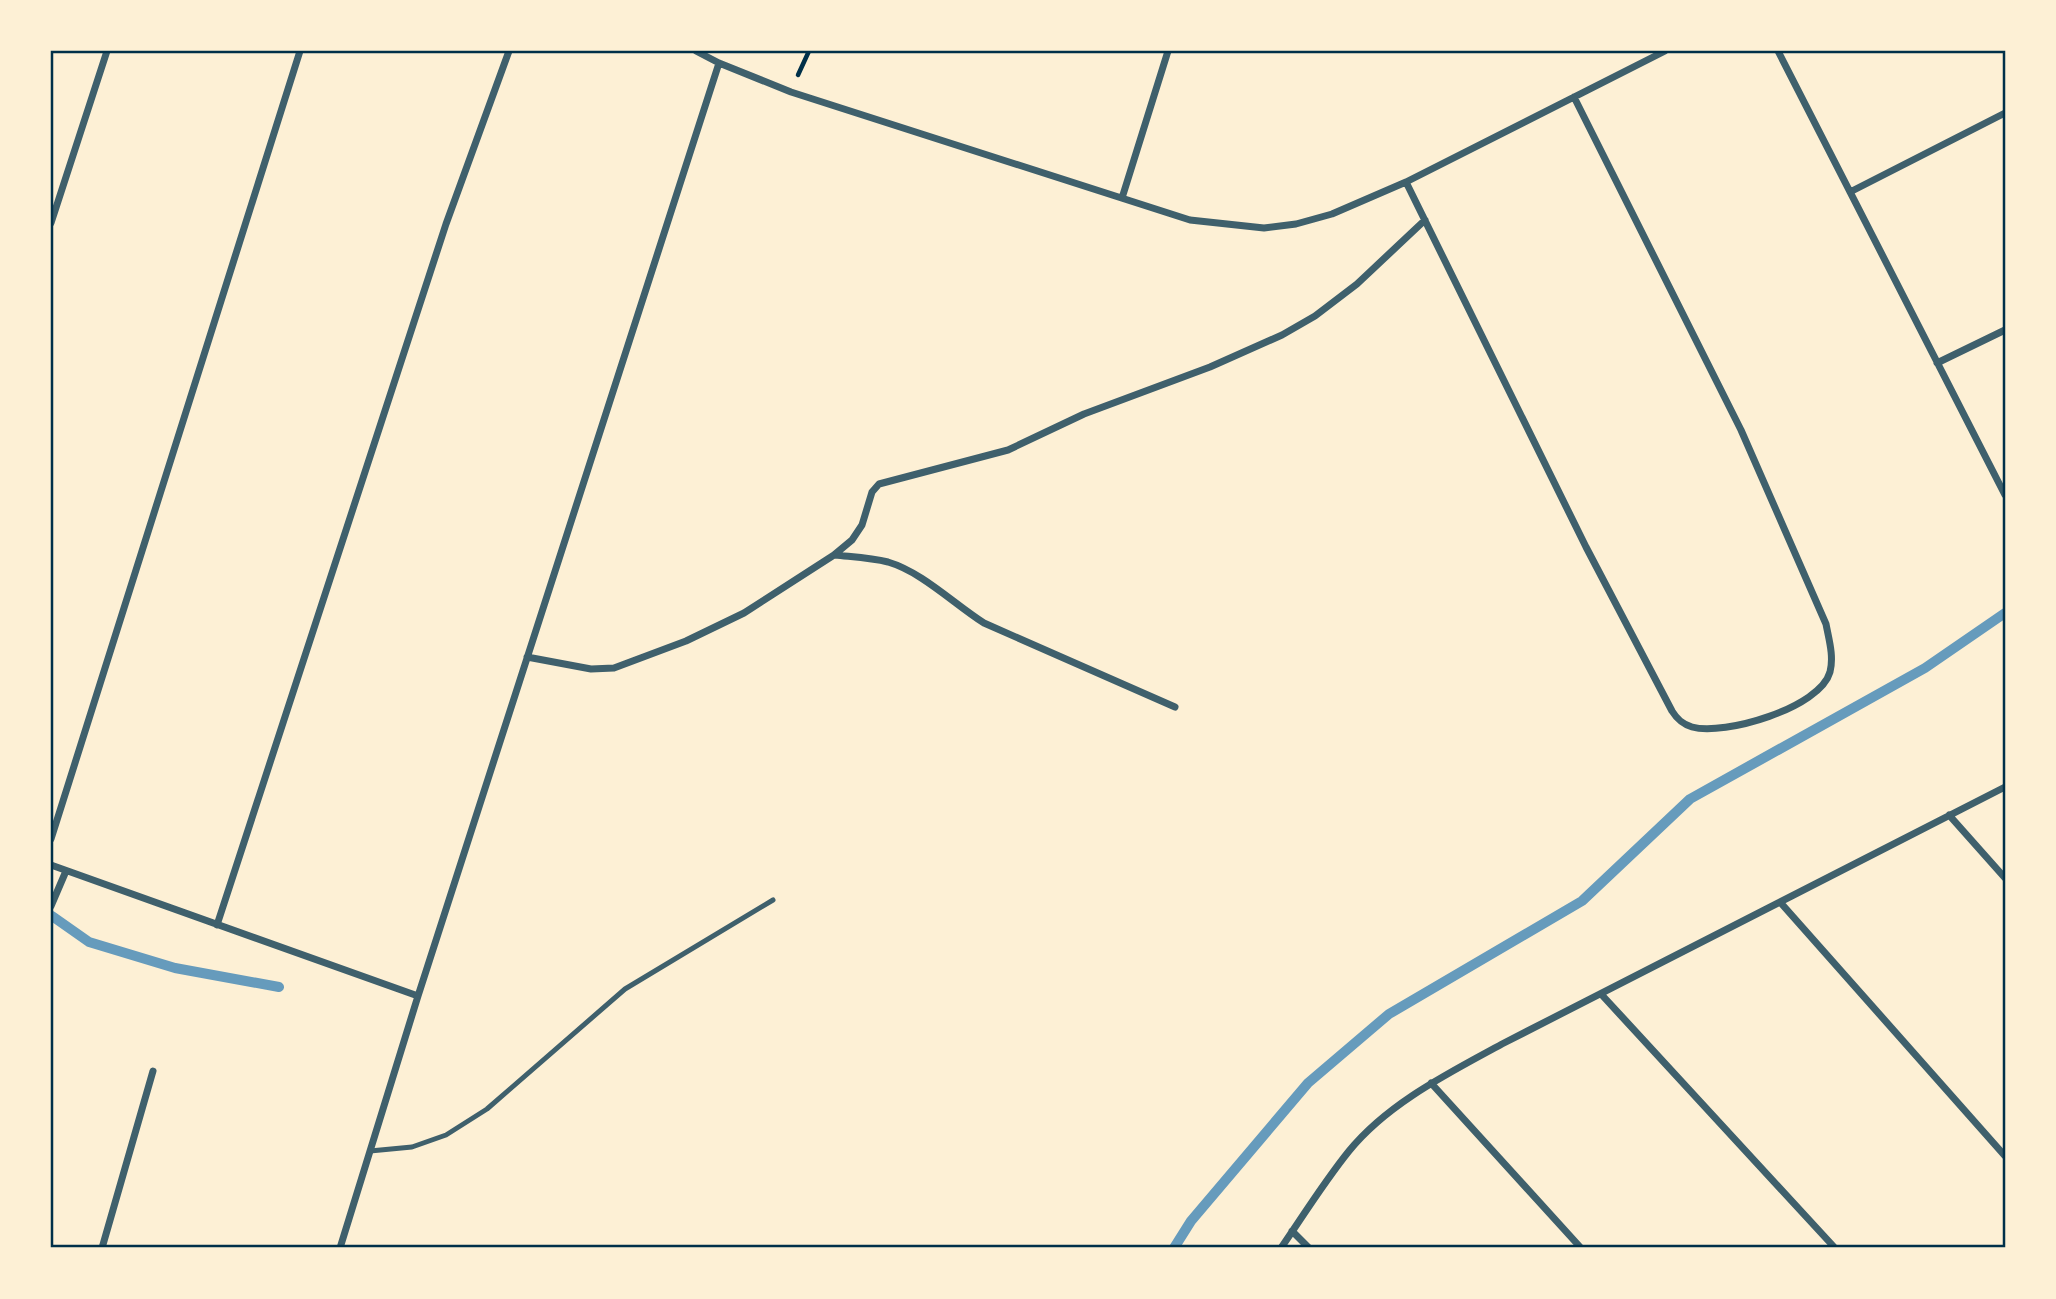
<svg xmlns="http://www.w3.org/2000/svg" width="2056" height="1299" font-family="'PT Sans',sans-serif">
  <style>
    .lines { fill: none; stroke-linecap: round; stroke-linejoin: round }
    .stream { stroke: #669bbc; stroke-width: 10 }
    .path { stroke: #003049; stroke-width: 4.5 }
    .service { stroke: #3f606c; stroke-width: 5 }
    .minor { stroke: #3f606c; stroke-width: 7 }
    .neatline { fill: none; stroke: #003049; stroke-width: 2.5 }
  </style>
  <rect width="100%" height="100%" fill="#fdf0d5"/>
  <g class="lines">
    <path class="stream" d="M52 916 89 942 175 968 279 987
      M1174 1248 1191 1221 1308 1083 1389 1014 1582 901 1690 799 1925 668 2005 613"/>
    <path class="path" d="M798 75 809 51"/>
    <path class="service" d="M370 1151 412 1147 446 1135 487 1109 625 989 773 900"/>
    <path class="minor" d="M696 51 719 63 791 92 1190 220 1264 228 1296 224 1332 214 1406 182 1665 51
      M1778 51 2005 495
      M1406 182 1586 547 1672 711C1677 719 1682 724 1692 727 1724 736 1820 708 1830 672 1834 656 1829 640 1826 624L1741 430 1574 97
      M1850 192 2005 113
      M1122 198 1168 51
      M51 223 107 51
      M1937 363 2005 330
      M835 555C853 557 871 558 888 562 922 572 954 604 984 623L1175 707
      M527 657 591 669 614 668 686 641 744 613 834 555 852 540 862 525 872 492 879 484 1008 450 1084 414 1210 367 1282 335 1315 316 1357 284 1425 220
      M1949 815 2005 878
      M51 839 300 51
      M51 865 418 996
      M1780 902 2005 1156
      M51 906 66 871
      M217 925 446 224 509 51
      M1601 994 1835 1248
      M1431 1083 1581 1248
      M1292 1231 1309 1248
      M102 1248 153 1071
      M340 1248 418 996 719 63
      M1281 1248C1303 1216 1324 1182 1349 1151 1388 1103 1449 1073 1502 1044L2005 787"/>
  </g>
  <rect width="2056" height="1299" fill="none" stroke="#fdf0d5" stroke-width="105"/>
  <rect x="52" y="52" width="1952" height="1194" class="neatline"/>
</svg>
